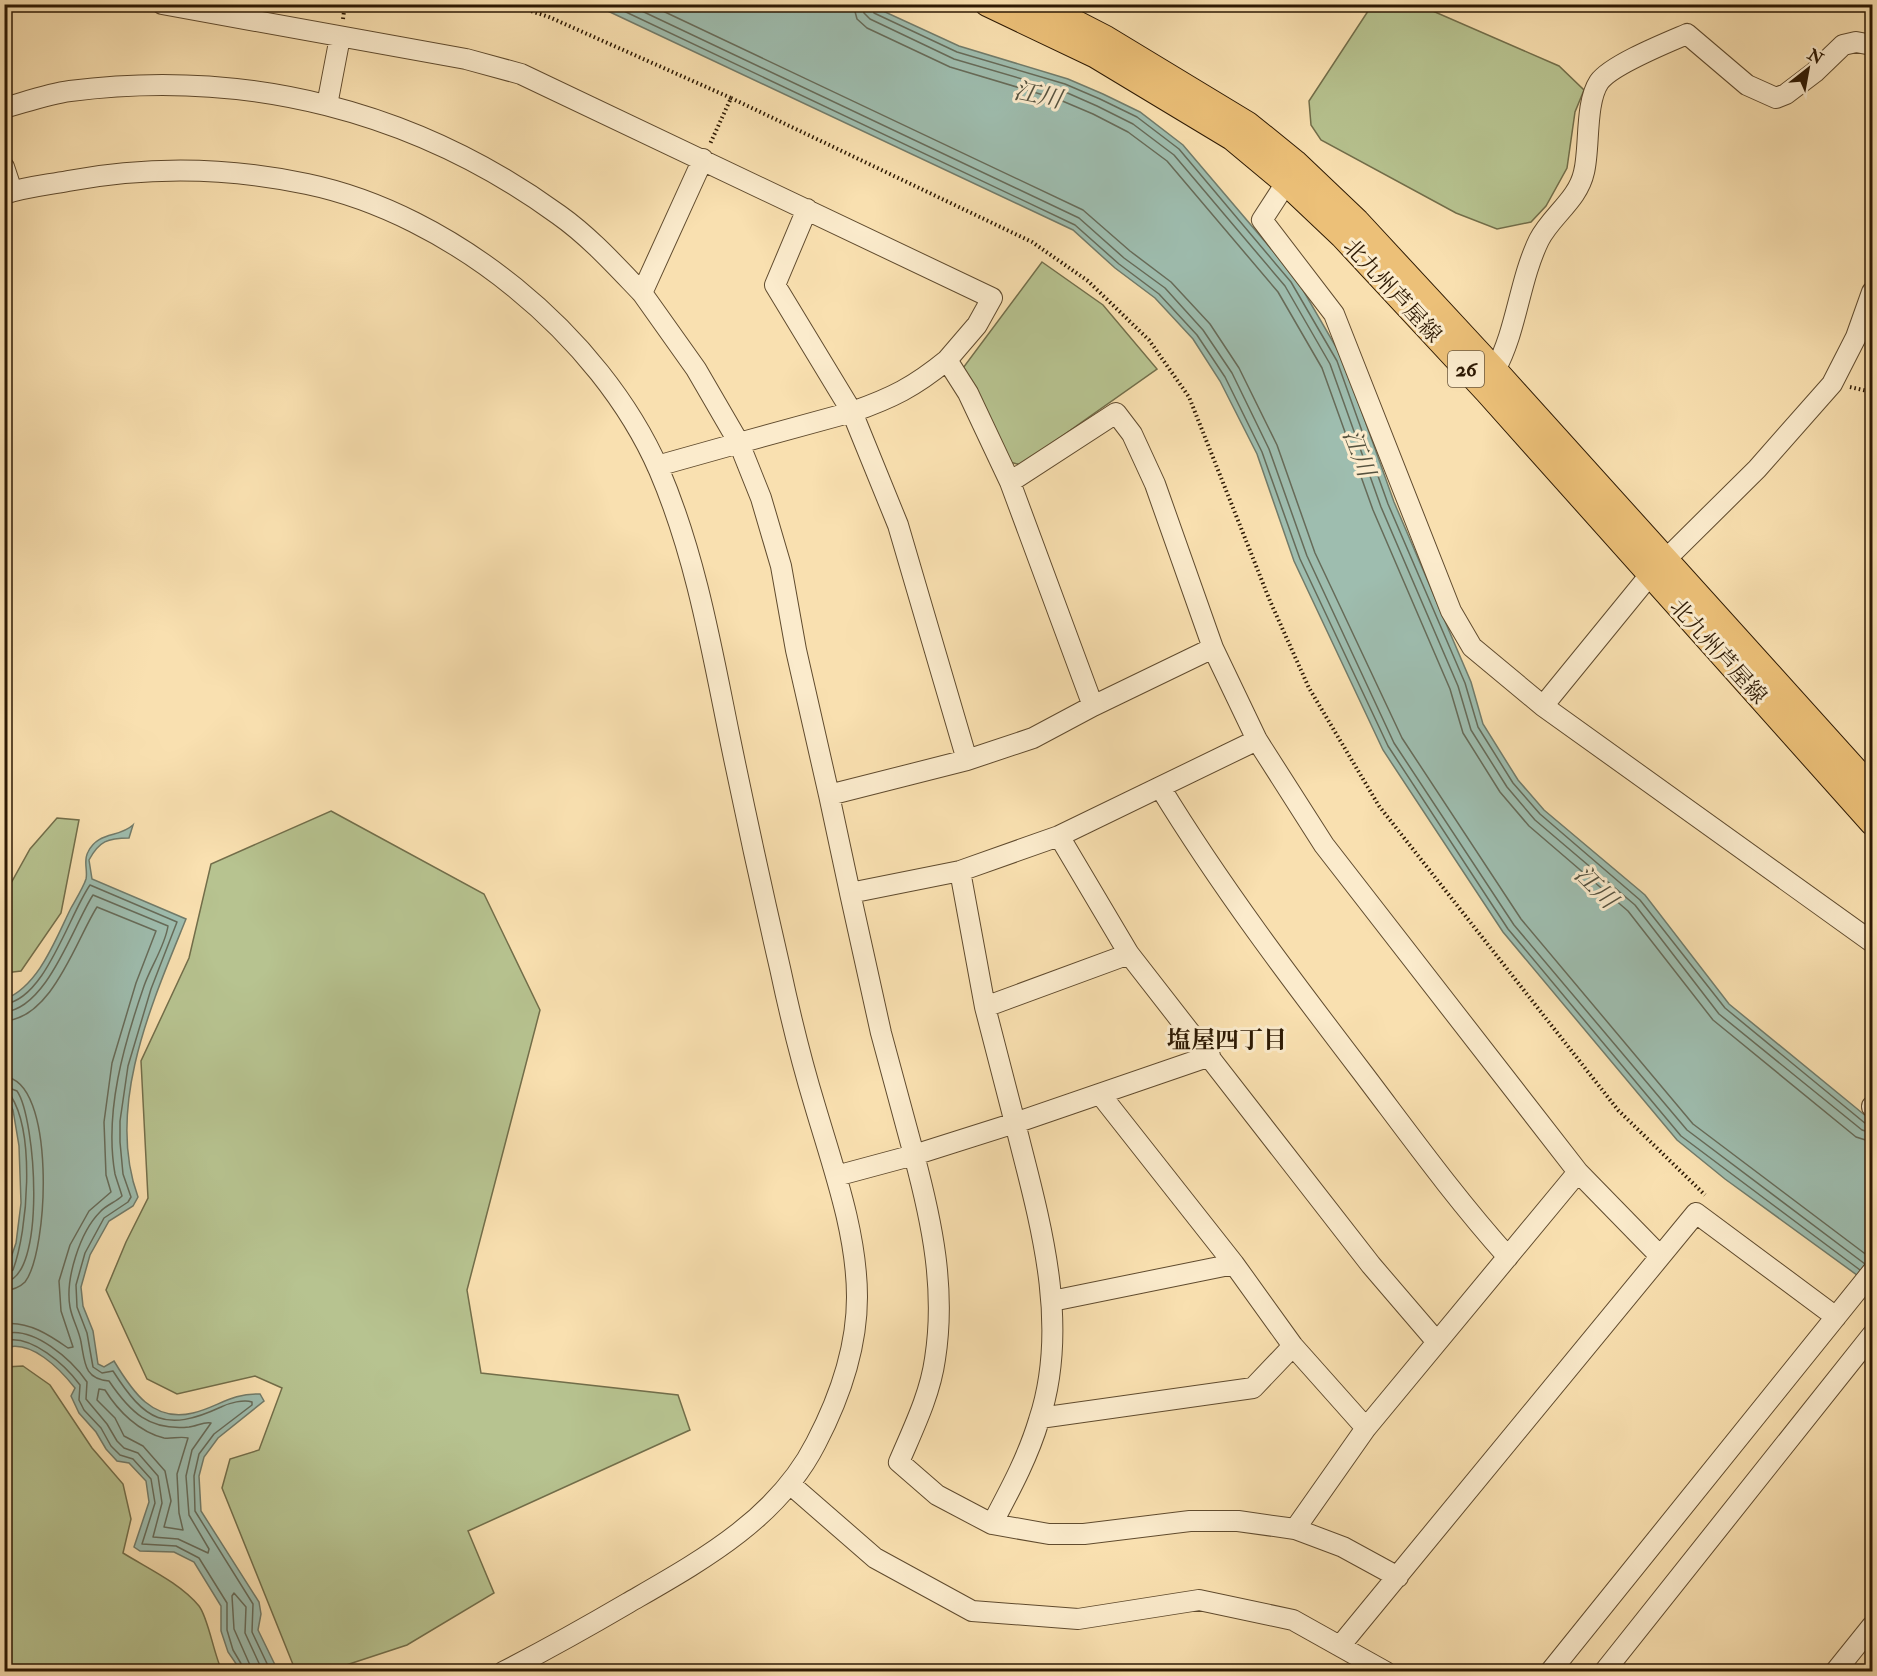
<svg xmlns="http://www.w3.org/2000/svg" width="1877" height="1676" font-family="'IM FELL Double Pica','Noto Serif JP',serif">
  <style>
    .green { fill: #b7c390; stroke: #726e4a; stroke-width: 1.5 }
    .water { fill: #9ebdaf; stroke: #717b6a; stroke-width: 1.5 }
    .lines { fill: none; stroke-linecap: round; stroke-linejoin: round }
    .shore { stroke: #666b59; stroke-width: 1.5 }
    .minor-casing { stroke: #604b2e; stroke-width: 22 }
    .major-casing { stroke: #2d1903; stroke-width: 26 }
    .path { stroke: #2d1903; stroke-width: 4; stroke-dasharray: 1.5 3; stroke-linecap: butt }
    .minor { stroke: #fbebcc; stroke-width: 20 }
    .major { stroke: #ecc078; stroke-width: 24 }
    .labels { text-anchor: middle; stroke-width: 6; stroke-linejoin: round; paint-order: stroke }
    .shield { fill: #fbebcc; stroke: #6b583f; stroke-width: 1.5 }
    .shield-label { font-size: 21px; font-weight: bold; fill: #2d1903 }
    .street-label { font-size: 22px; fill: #2d1903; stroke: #fbebcc }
    .water-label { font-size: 24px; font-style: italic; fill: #55523f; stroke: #fbebcc }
    .neighbourhood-label { font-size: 24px; font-weight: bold; fill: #2d1903; stroke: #fbebcc }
  </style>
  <rect width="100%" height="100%" fill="#f9e0b0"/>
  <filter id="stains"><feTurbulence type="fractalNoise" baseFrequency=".00333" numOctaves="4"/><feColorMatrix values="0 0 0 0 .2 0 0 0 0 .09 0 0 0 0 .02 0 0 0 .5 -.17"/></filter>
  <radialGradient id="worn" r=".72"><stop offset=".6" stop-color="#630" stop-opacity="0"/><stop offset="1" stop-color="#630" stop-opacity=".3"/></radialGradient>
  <path class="green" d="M1372 5H1419L1559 66 1584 90 1575 112 1567 168 1546 206 1531 222 1497 229 1456 213 1321 140 1311 125 1309 101Z
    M1042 262 1103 305 1157 369 1021 465 1010 462 963 368Z
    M331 811 484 894 540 1010 467 1290 481 1373 678 1395 690 1430 468 1531 494 1593 407 1645 328 1671 296 1672 222 1488 230 1459 259 1450 282 1388 255 1376 177 1394 147 1379 106 1290 126 1242 148 1198 141 1061 189 958 211 864Z
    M57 818 79 820 61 913 21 971 5 973V894L30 849Z
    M23 1366 50 1385 92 1448 123 1484 131 1519 123 1553C147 1568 180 1583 199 1606 208 1617 214 1655 222 1671H5V1367Z"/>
  <path class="water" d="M595 5H870L959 46 1068 79 1103 94 1140 112 1183 145 1296 278 1343 359 1394 502 1471 682 1483 724 1518 780 1544 810 1645 895 1729 1004 1872 1121V1286L1725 1179 1677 1140 1503 932 1383 750 1294 561 1257 454 1220 381 1193 339 1155 298 1115 268 1073 230Z
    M133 825 129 838C108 838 99 841 89 860L92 879 186 919C152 1003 105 1107 138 1197L133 1206 109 1221 90 1255 81 1287 83 1306 93 1331 98 1364 104 1367 114 1361C132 1391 153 1423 193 1413 218 1407 231 1393 260 1394L264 1401 218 1438 204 1457 199 1476 201 1511 259 1602 261 1614 258 1630 278 1671H241L228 1652 221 1631V1606L194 1562 174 1552 140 1551 134 1547 149 1502 146 1481 129 1463 117 1461 106 1449 96 1432 79 1413 71 1396 75 1388C60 1369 31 1339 5 1348V1275L16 1243 21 1203 19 1146 13 1110 5 1095V999C39 986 56 938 71 908 76 899 83 888 86 879 88 870 83 861 88 852 98 831 119 838 133 825Z"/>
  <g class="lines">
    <path class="shore" d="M609 4 1075 225 1119 264 1159 294 1197 335 1225 377 1262 452 1300 559 1388 746 1508 929 1681 1136 1860 1270
      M627 4 1079 218 1124 258 1165 288 1203 330 1232 373 1269 449 1307 556 1394 743 1514 925 1687 1130 1865 1264
      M648 4 1083 210 1130 251 1171 282 1210 324 1239 368 1277 445 1315 553 1402 738 1521 919 1693 1124 1872 1259
      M853 4 857 19 867 28 950 67 1060 100 1093 114 1128 132 1167 161 1278 292 1322 368 1373 510 1450 689 1463 733 1500 792 1529 826 1628 911 1713 1020 1856 1137 1872 1142
      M862 4 864 13 870 19 954 59 1063 91 1097 106 1133 124 1174 155 1285 286 1330 364 1381 507 1458 686 1471 730 1507 787 1535 820 1635 905 1719 1014 1862 1130 1872 1133
      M870 4 874 13 957 52 1065 84 1100 99 1137 117 1179 149 1291 282 1337 361 1388 504 1465 683 1478 727 1513 783 1540 814 1640 900 1725 1008 1866 1124 1872 1125
      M4 1004C45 1000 69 915 90 885L177 922 151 989 128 1066 120 1121V1142L123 1174 131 1197 128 1202 104 1218 85 1253 76 1285 77 1307 87 1333 93 1367 102 1373 113 1371C145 1421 165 1433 221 1407 229 1403 244 1399 252 1402V1405L214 1434 199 1454 194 1476 195 1511 253 1604 252 1632 271 1672
      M4 1012C47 1009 73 926 93 895L168 926C165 946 151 966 144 986 124 1044 104 1112 115 1174 117 1181 120 1189 122 1196 116 1202 106 1205 100 1212 80 1232 65 1279 70 1307 72 1319 79 1330 81 1342 85 1363 84 1379 109 1381 130 1412 149 1431 189 1427 197 1426 205 1421 211 1423L192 1450 186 1476 189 1515 209 1549 208 1553 178 1539 153 1537 162 1503 158 1476 138 1453 124 1448 117 1441 107 1424 86 1399 87 1382C72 1360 33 1325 4 1334
      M4 1021C52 1019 76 940 97 907L156 931 136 983 112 1063 104 1122 106 1175 111 1192 89 1211 70 1245 59 1281 61 1311 73 1347 68 1348C51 1336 27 1320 4 1324
      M4 1077C56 1079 49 1251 25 1282 19 1288 12 1290 4 1291
      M4 1086 17 1091C36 1118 47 1279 4 1282
      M4 1094 11 1096C35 1134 28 1229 13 1270L4 1274
      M4 1341C31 1333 66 1366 80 1385L79 1400 84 1410 101 1428 111 1446 120 1455 133 1459 151 1479 155 1503 142 1544 176 1546 199 1558 227 1603V1630L233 1650 246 1672
      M99 1389 105 1390C118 1411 139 1432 164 1438 172 1439 180 1436 188 1438L177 1474 179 1513 183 1530 164 1527 171 1501 165 1471 143 1446 124 1436 115 1418 97 1400Z
      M253 1672 234 1629 232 1596 234 1593 246 1607 245 1633 263 1672"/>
    <g class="minor-casing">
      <path id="minor" d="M162 4 466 59 521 74 992 298 977 325 947 360 968 393 1010 482 1116 413 1132 434 1155 484 1213 648 1257 740 1324 845 1578 1172
        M327 105 340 37
        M4 108C26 102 48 94 70 91 246 68 416 111 559 215 590 237 616 266 642 293L703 159
        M4 167 12 191
        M1286 183 1262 220 1334 314 1451 611 1472 647 1543 706 1872 942
        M4 194C25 187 47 185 68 181 149 166 227 167 307 184 451 214 600 335 659 470 695 554 711 645 729 734 745 812 762 890 780 968 790 1015 801 1060 815 1106 833 1167 857 1233 857 1297 857 1348 839 1399 816 1443 777 1520 699 1562 628 1603 587 1627 546 1650 503 1672
        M807 209 775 285 852 412C892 398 914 387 947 360
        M642 293 696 369 739 443 852 412 898 525 967 760 1033 738 1093 706 1010 482
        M1495 370C1517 330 1519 281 1539 240 1551 216 1578 200 1584 172 1590 148 1585 103 1599 82 1611 65 1666 43 1687 34L1747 85 1776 98 1786 94 1815 72 1843 45 1856 42 1872 45
        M657 466 739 443 761 498 781 566 796 650 829 795 967 760
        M1093 706 1213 648
        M1543 706 1649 576 1757 469 1832 384 1856 337 1872 292
        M1160 787C1221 887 1291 979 1362 1072 1409 1134 1455 1198 1508 1257
        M829 795 850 893 960 871 1059 836 1257 740
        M1059 836 1129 954 1371 1265 1437 1342
        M960 871 985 1007 1129 954
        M985 1007 1015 1123 1210 1056
        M1100 1094 1234 1264 1293 1346 1366 1428
        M1872 1106V1107
        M836 1176 914 1155C932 1222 946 1289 935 1359 930 1395 913 1429 899 1462L937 1495 992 1524C1010 1490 1028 1457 1039 1420 1071 1323 1039 1218 1015 1123L914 1155 881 1033 850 893
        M1052 1301 1234 1264
        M1040 1418 1253 1388 1293 1346
        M790 1484 875 1558 972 1611 1078 1619 1199 1600 1293 1620 1386 1672
        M992 1524 1049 1534H1084L1190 1521H1238L1295 1529
        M1398 1577 1343 1547 1295 1529 1366 1428 1578 1172 1660 1256
        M1340 1646 1696 1213 1836 1317
        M1550 1672 1872 1272
        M1604 1672 1872 1335
        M1835 1672 1872 1626"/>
    </g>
    <g class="major-casing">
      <path id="major" d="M987 4 1096 56 1232 138 1286 183 1342 236 1487 392 1872 823
        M1040 4 1106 38 1248 124 1295 162 1357 221 1495 370 1872 788"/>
    </g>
    <path class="path" d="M510 4 549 17 731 98 710 144
      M343 19 345 4
      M731 98 1032 242 1088 281 1149 340 1189 397 1270 601 1309 688 1379 806 1618 1110 1705 1195
      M1850 387 1872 392"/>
    <use href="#minor" class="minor"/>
    <use href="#major" class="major"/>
  </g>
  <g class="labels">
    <rect class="shield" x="1448" y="351" width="36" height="36" rx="4.5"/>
    <g class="shield-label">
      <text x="1466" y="376">26</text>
    </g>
    <g class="street-label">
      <text transform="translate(1393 290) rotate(47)" y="8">北九州芦屋線</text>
      <text transform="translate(1719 651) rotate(48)" y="8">北九州芦屋線</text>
    </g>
    <g class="water-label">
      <text transform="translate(1038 95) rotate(12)" y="8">江川</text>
      <text transform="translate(1359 453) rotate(69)" y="8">江川</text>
      <text transform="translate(1596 887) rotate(45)" y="8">江川</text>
    </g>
    <g class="neighbourhood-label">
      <text x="1227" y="1048">塩屋四丁目</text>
    </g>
  </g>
  <rect width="1877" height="1676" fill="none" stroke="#f9e0b0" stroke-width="24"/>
  <rect x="6" y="6" width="1865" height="1664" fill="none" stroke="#2d1903" stroke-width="3"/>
  <rect x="12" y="12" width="1853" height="1652" fill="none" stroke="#2d1903" stroke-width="1.5"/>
  <g transform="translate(1808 69) rotate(31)" stroke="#fbebcc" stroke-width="4.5" paint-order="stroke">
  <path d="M0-4.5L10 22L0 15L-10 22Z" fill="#2d1903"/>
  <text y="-9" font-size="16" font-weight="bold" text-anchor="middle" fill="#2d1903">N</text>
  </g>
  <rect width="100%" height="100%" filter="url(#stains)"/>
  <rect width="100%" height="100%" fill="url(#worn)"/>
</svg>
